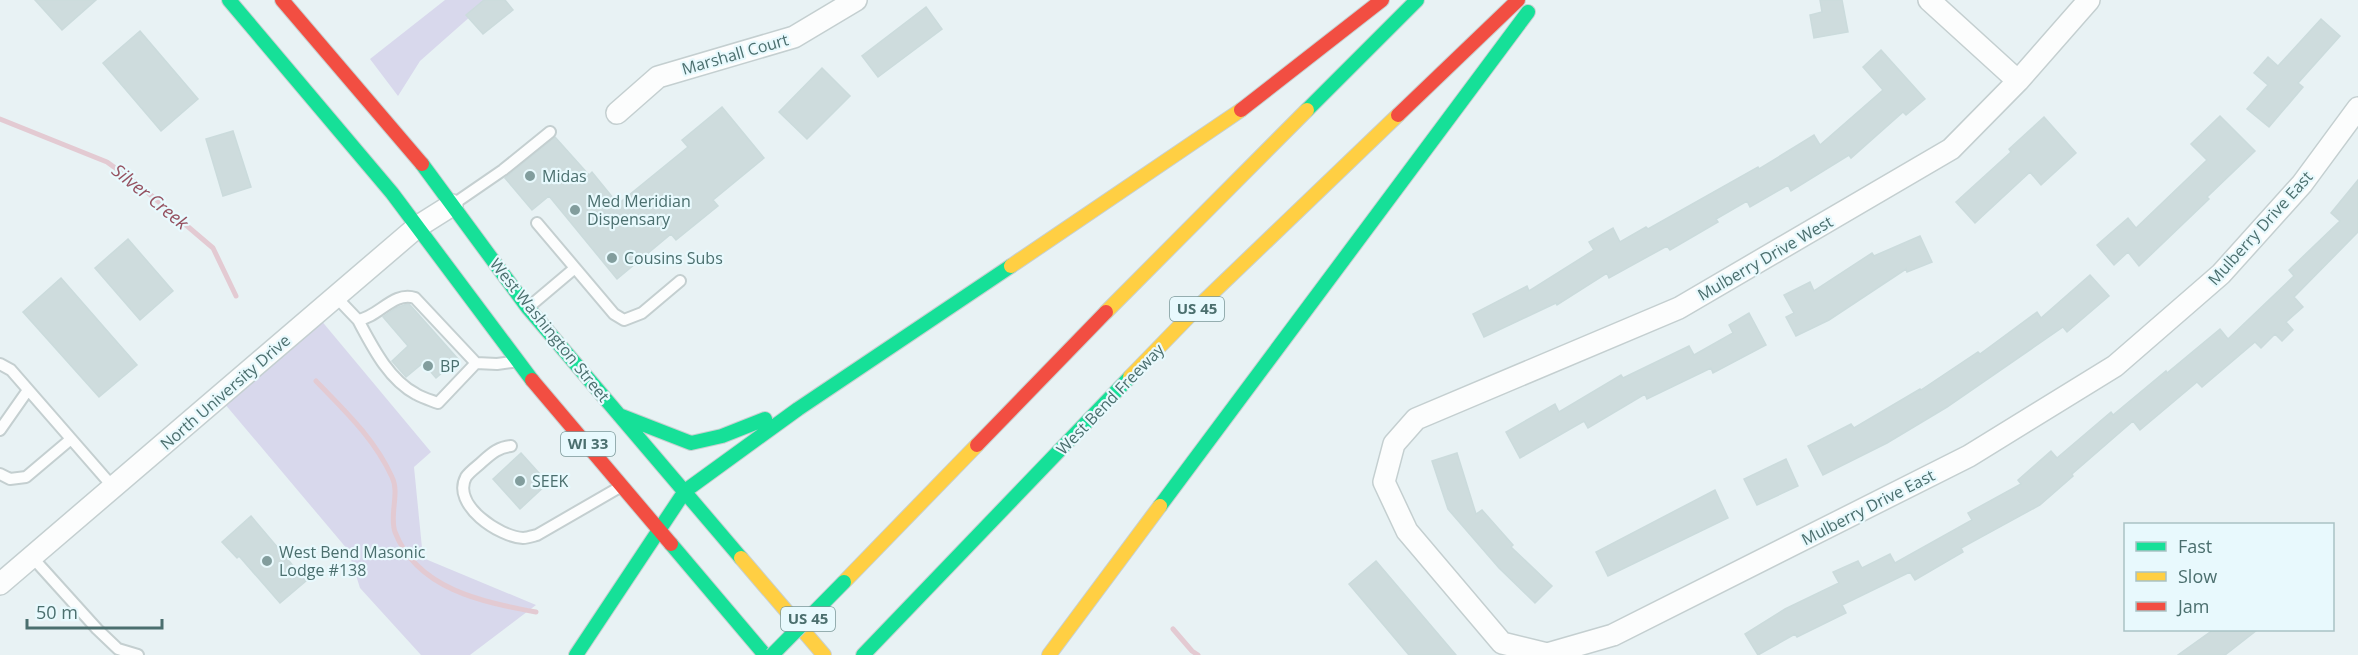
<svg xmlns="http://www.w3.org/2000/svg" width="2358" height="655" font-family="'Open Sans',sans-serif">
  <style>
    .green { fill: #d8d8ec }
    .lines { fill: none; stroke-linecap: round; stroke-linejoin: round }
    .stream { stroke: #e3cad2; stroke-width: 5 }
    .building { fill: #cedcdd; stroke: #cbdbdc; stroke-width: 1.5 }
    .lane-casing { stroke: #c4cfd0; stroke-width: 14 }
    .street-casing { stroke: #c4cfd0; stroke-width: 24 }
    .fast-casing { stroke: #c7d0d0; stroke-width: 16 }
    .slow-casing { stroke: #c7d0d0; stroke-width: 16 }
    .jam-casing { stroke: #c7d0d0; stroke-width: 16 }
    .lane { stroke: #fcfdfd; stroke-width: 10 }
    .street { stroke: #fcfdfd; stroke-width: 21 }
    .fast { stroke: #16e098; stroke-width: 14 }
    .slow { stroke: #ffcf43; stroke-width: 14 }
    .jam { stroke: #f24e42; stroke-width: 14 }
    .fast-bridge-casing { stroke: #c2d0d0; stroke-width: 16; stroke-linecap: butt }
    .fast-bridge { stroke: #16e098; stroke-width: 14 }
    .poi-dot { fill: #829d9d; stroke: #e8f9fd; stroke-width: 2 }
    .labels { text-anchor: middle; stroke-width: 4.5; stroke-linejoin: round; paint-order: stroke }
    .shield { fill: #e8f9fd; stroke: #7a9899; stroke-width: 1.5 }
    .shield-label { font-size: 15px; font-weight: bold; fill: #4b6f6e }
    .street-label { font-size: 16px; fill: #4b6f6e; stroke: #e8f9fd }
    .poi-label { font-size: 16px; fill: #4b6f6e; stroke: #e8f9fd; text-anchor: start }
    .water-label { font-size: 18px; font-style: italic; fill: #955160; stroke: #e8f9fd }
  </style>
  <rect width="100%" height="100%" fill="#e8f2f4"/>
  <path class="green" d="M445 0H489L420 61 398 96 370 59Z
    M320 319 431 452 414 467 423 558 536 605 470 655H421L360 588 348 550 224 403Z"/>
  <g class="lines">
    <path class="stream" d="M0 119 107 162 139 185 213 248 236 296
      M316 381C345 411 374 438 392 477 400 493 389 515 395 532 417 589 482 602 536 612
      M1173 629 1192 651 1198 655"/>
  </g>
  <path class="building" d="M35 0H96L62 30Z
    M484 0H505L513 10 483 34 466 15Z
    M1820 0H1842L1848 32 1814 38 1810 15 1822 12Z
    M926 7 942 29 878 77 862 56Z
    M2321 19 2340 36 2298 83 2303 87 2269 127 2247 109 2268 85 2254 73 2268 57 2278 66Z
    M140 31 198 99 161 131 103 63Z
    M1881 50 1925 99 1906 115 1903 112 1851 158 1849 155 1791 191 1788 185 1750 207 1747 201 1716 219 1718 222 1670 250 1667 246 1609 278 1607 273 1557 305 1556 303 1484 337 1473 314 1527 286 1529 291 1594 250 1589 242 1613 228 1620 242 1646 227 1648 229 1758 167 1759 169 1814 135 1820 145 1883 90 1863 67Z
    M822 68 850 96 807 139 779 112Z
    M722 107 764 158 713 200 718 206 676 240 671 234 617 279 549 196 532 210 505 178 555 137 589 175 592 172 618 204 688 147 682 140Z
    M2220 116 2255 151 2207 197 2209 199 2139 266 2128 252 2114 265 2097 245 2128 218 2136 228 2207 160 2191 144Z
    M2044 117 2076 153 2041 185 2030 172 1975 223 1956 202 2011 152 2009 149Z
    M233 131 251 187 223 196 206 139Z
    M2358 180V232L2294 297 2303 307 2286 322 2293 330 2282 341 2275 334 2261 348 2255 342 2202 387 2197 382 2140 430 2133 421 2072 474 2073 476 2040 505 1961 548 1963 552 1915 580 1910 572 1842 605 1846 613 1797 637 1795 634 1758 655 1745 634 1785 609 1839 583 1833 572 1858 561 1862 568 1890 554 1895 563 1972 520 1968 513 2021 484 2018 480 2051 451 2057 458 2111 412 2113 415 2166 371 2167 373 2220 329 2228 339 2294 276 2289 270 2340 221 2331 213Z
    M1920 236 1932 262 1907 272 1906 269 1829 320 1796 336 1786 317 1794 313 1784 295 1810 282 1814 291 1872 253 1874 256Z
    M128 239 173 291 140 320 95 268Z
    M2090 275 2109 296 2067 332 2063 327 1947 407 1887 443 1823 475 1808 446 1851 424 1854 428 1920 389 1921 390 1978 352 1980 354 2037 312 2041 318Z
    M61 278 137 365 99 397 23 312Z
    M407 304 410 305 458 359 436 378 423 363 406 377 392 361 408 346 383 317 396 308Z
    M1749 313 1766 345 1713 373 1711 368 1647 399 1645 394 1588 428 1584 421 1520 458 1506 432 1555 404 1559 412 1621 375 1623 378 1689 346 1694 355 1733 333 1729 325Z
    M521 453 548 483 520 509 493 479Z
    M1457 453 1476 514 1482 510 1513 545 1511 547 1552 586 1535 603 1499 568 1448 509 1432 461Z
    M1786 459 1798 486 1757 505 1744 479Z
    M1715 490 1728 518 1608 576 1596 552Z
    M251 516 306 581 280 603 239 556 237 558 222 542Z
    M1376 561 1456 655H1409L1349 584Z
    M2213 630H2257L2225 655H2178Z"/>
  <g class="lines">
    <g class="lane-casing">
      <path id="lane" d="M455 203 503 170 550 132
        M537 223 614 314 624 320 642 313 680 281
        M336 297 358 320C379 317 393 291 415 298L476 363
        M530 306 575 268
        M358 320C372 346 388 379 416 394 423 398 430 400 438 403L476 363 497 364 512 362
        M0 364 11 370 113 487
        M0 430 28 390
        M511 446C499 447 492 453 483 461 478 466 470 471 466 477 451 505 500 537 523 538 527 538 533 536 537 535L620 487
        M0 474 10 479 26 477 71 439
        M32 557 97 629 118 649 138 655"/>
    </g>
    <g class="street-casing">
      <path id="street" d="M1929 0 2018 81
        M2089 0 2018 81 1951 149 1679 308 1416 419 1394 444 1384 482 1407 531 1502 643 1547 654 1613 635 1969 456 2115 366 2221 274 2302 184 2358 108
        M617 113 658 77 794 37 856 0
        M0 584 417 227 452 205"/>
    </g>
    <g class="fast-casing">
      <path id="fast" d="M229 0 392 193 532 380
        M1307 110 1417 0
        M422 164 528 308 741 558
        M619 415 691 443 722 436 765 419
        M1160 506 1528 12
        M671 544 765 655
        M576 655 685 491 798 409 1011 266
        M863 655 1130 377"/>
    </g>
    <g class="slow-casing">
      <path id="slow" d="M1011 266 1241 110
        M1106 312 1307 110
        M1130 377 1201 304 1398 115
        M741 558 824 655
        M844 582 977 445
        M1049 655 1160 506"/>
    </g>
    <g class="jam-casing">
      <path id="jam" d="M282 0 422 164
        M1241 110 1382 0
        M1398 115 1518 0
        M532 380 671 544
        M977 445 1106 312"/>
    </g>
    <use href="#lane" class="lane"/>
    <use href="#street" class="street"/>
    <use href="#fast" class="fast"/>
    <use href="#slow" class="slow"/>
    <use href="#jam" class="jam"/>
    <g class="fast-bridge-casing">
      <path id="fast-bridge" d="M772 655 844 582"/>
    </g>
    <use href="#fast-bridge" class="fast-bridge"/>
  </g>
  <g class="poi-dot">
    <circle cx="530" cy="176" r="6"/>
    <circle cx="575" cy="210" r="6"/>
    <circle cx="612" cy="258" r="6"/>
    <circle cx="428" cy="366" r="6"/>
    <circle cx="520" cy="481" r="6"/>
    <circle cx="267" cy="561" r="6"/>
  </g>
  <g class="labels">
    <g class="shield">
      <rect x="1170" y="297" width="54" height="24" rx="4.5"/>
      <rect x="561" y="432" width="54" height="24" rx="4.5"/>
      <rect x="781" y="607" width="54" height="24" rx="4.5"/>
    </g>
    <g class="shield-label">
      <text x="1197" y="314">US 45</text>
      <text x="588" y="449">WI 33</text>
      <text x="808" y="624">US 45</text>
    </g>
    <g class="street-label">
      <text transform="translate(735 54) rotate(-16)" y="6">Marshall Court</text>
      <text transform="translate(2260 228) rotate(-48)" y="6">Mulberry Drive East</text>
      <text transform="translate(1765 258) rotate(-30)" y="6">Mulberry Drive West</text>
      <text transform="translate(550 330) rotate(51)" y="6">West Washington Street</text>
      <text transform="translate(225 392) rotate(-41)" y="6">North University Drive</text>
      <text transform="translate(1110 399) rotate(-46)" y="6">West Bend Freeway</text>
      <text transform="translate(1868 507) rotate(-27)" y="6">Mulberry Drive East</text>
    </g>
    <g class="poi-label">
      <text x="542" y="182">Midas</text>
      <text x="587" y="207">Med Meridian<tspan x="587" dy="18">Dispensary</tspan></text>
      <text x="624" y="264">Cousins Subs</text>
      <text x="440" y="372">BP</text>
      <text x="532" y="487">SEEK</text>
      <text x="279" y="558">West Bend Masonic<tspan x="279" dy="18">Lodge #138</tspan></text>
    </g>
    <g class="water-label">
      <text transform="translate(150 197) rotate(39)" y="6">Silver Creek</text>
    </g>
  </g>
  <rect x="2124" y="523" width="210" height="108" fill="#e8f9fd" stroke="#a9c2c4" stroke-width="1.5"/>
  <rect x="2136" y="542" width="30" height="9" fill="#16e098" stroke="#a9c2c4" stroke-width="1.5"/>
  <text x="2178" y="553" font-size="18" fill="#4b6f6e">Fast</text>
  <rect x="2136" y="572" width="30" height="9" fill="#ffcf43" stroke="#a9c2c4" stroke-width="1.5"/>
  <text x="2178" y="583" font-size="18" fill="#4b6f6e">Slow</text>
  <rect x="2136" y="602" width="30" height="9" fill="#f24e42" stroke="#a9c2c4" stroke-width="1.5"/>
  <text x="2178" y="613" font-size="18" fill="#4b6f6e">Jam</text>
  <path d="M27 619v9h135v-9" fill="none" stroke="#4b6f6e" stroke-width="3"/>
  <text x="36" y="619" font-size="18" fill="#4b6f6e" stroke="#e8f9fd" stroke-width="4.5" paint-order="stroke">50 m</text>
</svg>
